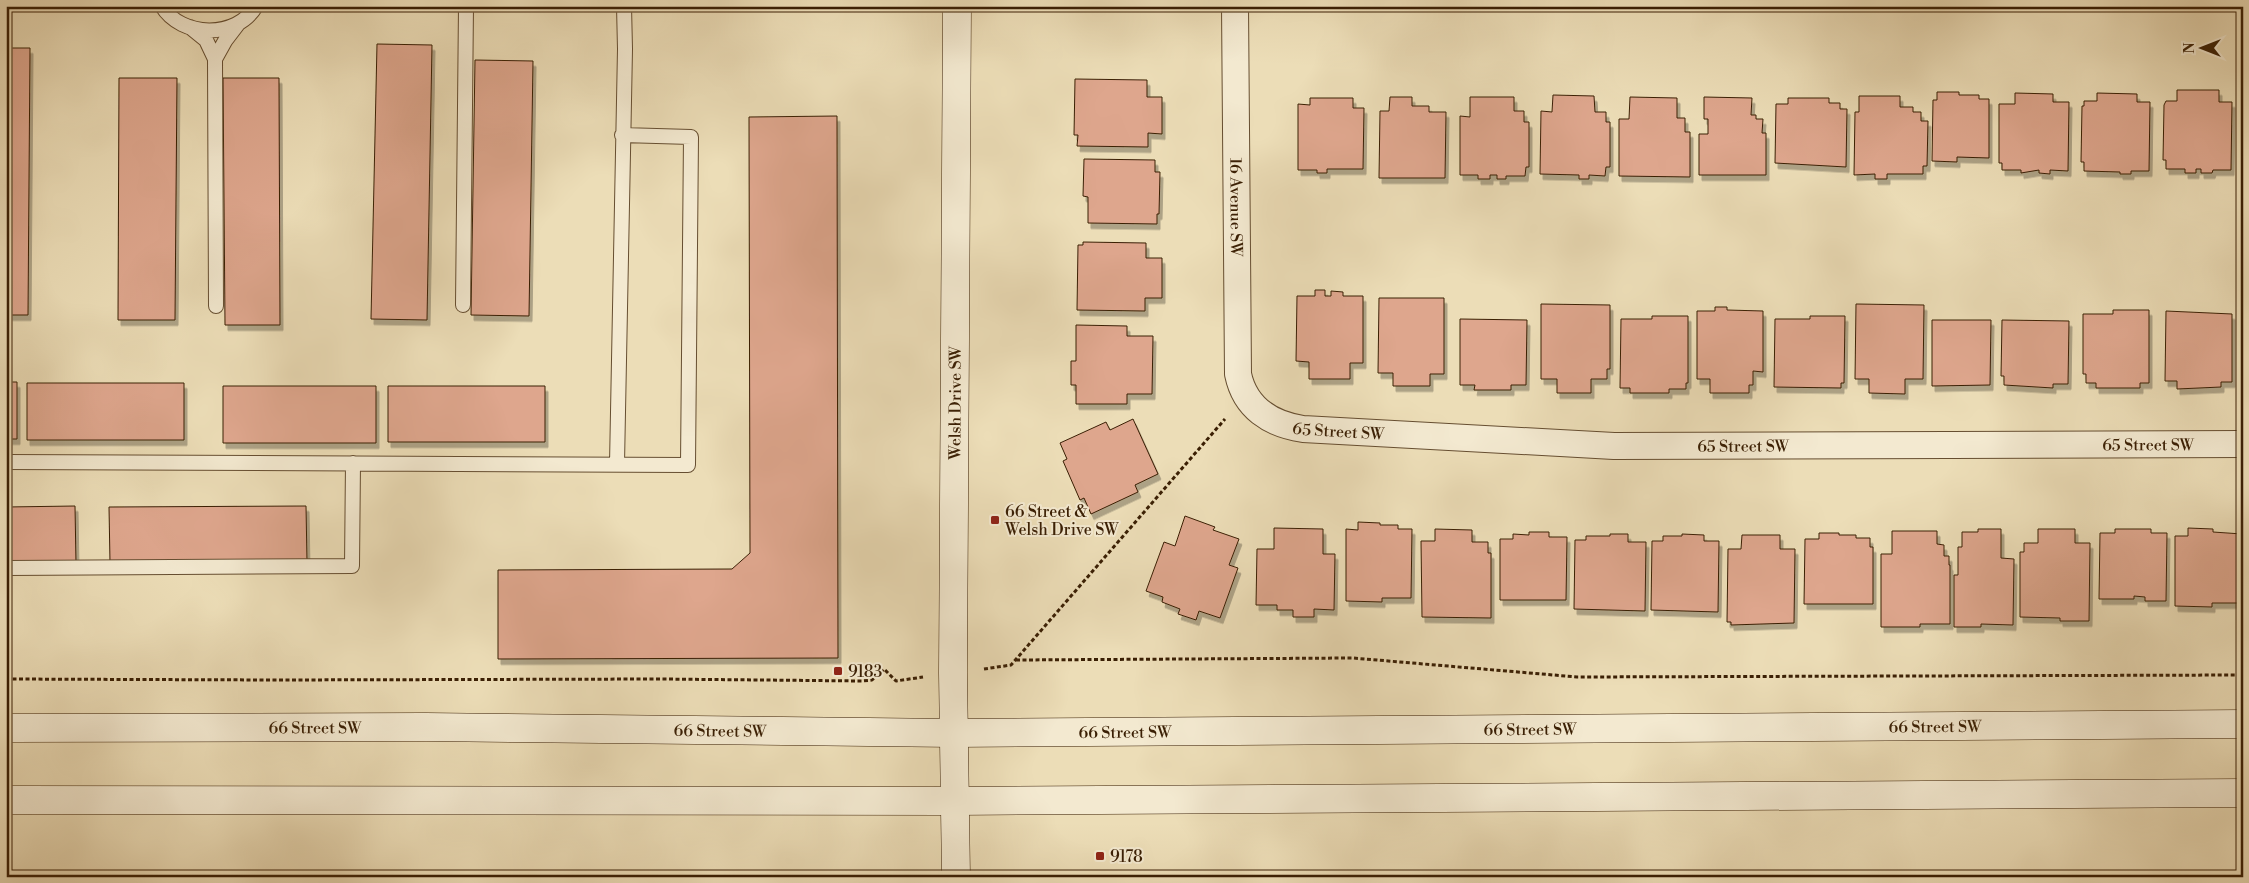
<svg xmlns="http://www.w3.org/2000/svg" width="2249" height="883" font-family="'Libre Bodoni',serif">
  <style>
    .building { fill: #dea68d; stroke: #3a1f04; filter: url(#shadow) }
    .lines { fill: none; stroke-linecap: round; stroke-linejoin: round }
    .lane-casing { stroke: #664e31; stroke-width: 16 }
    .street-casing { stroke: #664e31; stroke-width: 28 }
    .secondary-casing { stroke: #3a1f04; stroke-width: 29 }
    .path { stroke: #3a1f04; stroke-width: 3; stroke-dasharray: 4 2.5; stroke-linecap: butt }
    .lane { stroke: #f3e9d0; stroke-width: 14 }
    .street { stroke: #f3e9d0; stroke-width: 26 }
    .secondary { stroke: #f3e9d0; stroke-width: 28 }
    .poi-dot { fill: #8f2418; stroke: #f3e9d0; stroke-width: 2 }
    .labels { text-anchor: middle; stroke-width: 4; stroke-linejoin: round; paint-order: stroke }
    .street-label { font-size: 16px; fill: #3a1f04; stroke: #f3e9d0 }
    .poi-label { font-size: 16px; fill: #3a1f04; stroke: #f3e9d0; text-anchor: start }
  </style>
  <defs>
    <filter id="shadow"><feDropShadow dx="3" dy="5.5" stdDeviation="0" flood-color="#0004"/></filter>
  </defs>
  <rect width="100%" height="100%" fill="#ecddb7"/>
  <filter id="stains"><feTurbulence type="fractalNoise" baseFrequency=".004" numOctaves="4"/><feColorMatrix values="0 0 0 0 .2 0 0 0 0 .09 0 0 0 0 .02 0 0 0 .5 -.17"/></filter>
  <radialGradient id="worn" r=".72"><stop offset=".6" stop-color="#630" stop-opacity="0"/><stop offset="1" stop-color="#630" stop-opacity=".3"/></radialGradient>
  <path class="building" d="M377 44 432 45 427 320 371 319Z
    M6 48H30L28 315H6Z
    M475 60 533 61 529 316 471 315Z
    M119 78H177L175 320H118Z
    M223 78H279L280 325H225Z
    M1075 79 1147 80V97H1162V134L1148 133V147L1077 146 1078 135H1074Z
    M2177 90H2219V102H2232L2231 170H2213L2212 173H2201V169H2196V173H2185V169H2166V160H2163L2164 105 2166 101H2177Z
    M1937 92H1959V95H1979V99H1989V158L1957 157V162L1932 161 1933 100H1937Z
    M2015 93 2053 94V102H2069L2068 171 2050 170V174L2039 173V170L2021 173V170H2002V163H1999V104H2015Z
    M2097 93 2137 94V102H2150L2149 171H2131V174H2120V172L2084 171V162H2081L2082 106H2084V101H2097Z
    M1553 95 1594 96 1595 112H1606V122H1610V167H1606L1605 176 1589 175V179H1579V175L1540 174 1541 111 1552 112Z
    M1859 96H1900V107H1913V112H1921V121H1928L1927 166H1923V174H1887V179H1875V174L1854 175 1855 112H1859Z
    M1390 97H1412V106H1429V112H1446L1445 178H1379L1380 111H1389Z
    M1470 97H1514V111H1524V122H1529V167H1526L1525 176H1506V179H1497V175H1490V179H1478V175H1460V116L1470 117Z
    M1630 97 1677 98V118H1685V132H1690V177L1619 176V119H1629Z
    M1704 97 1752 98 1751 115H1756V119H1763L1762 133H1766V175H1699V134H1708V119H1704Z
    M1310 98H1353V108H1364L1363 169H1327V173H1317V170H1298V104L1310 105Z
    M1788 98H1829V103H1840V109H1847L1846 167 1775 163 1776 104H1788Z
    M837 116 838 658 498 659V570L732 569 750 553 749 117Z
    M1084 159 1155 160V172H1160L1159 214H1157V224L1088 223V197L1083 196Z
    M1083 242 1146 243V258H1162V298H1145V311L1077 310 1078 245H1083Z
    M1315 290H1325V296H1331V291L1343 292V296H1363V363H1350V379H1309V362L1296 361 1297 296H1315Z
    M1379 298H1444V374H1430V386H1393V373H1378Z
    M1541 304 1610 305V369H1607V379H1591V393H1557V379H1541Z
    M1856 304 1924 305 1923 379H1905V394L1869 393V379H1855Z
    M1715 307H1727V310L1763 311V372L1753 371V385H1749V393H1710V379H1697V311H1715Z
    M2113 310H2149V383H2140V388H2096V383H2086V374H2083V314H2113Z
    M2166 311 2232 314V382H2221V387L2177 389V381H2165Z
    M1652 316H1688V383H1686V389H1669V393H1630V388H1620L1621 319H1652Z
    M1810 316H1845L1844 383H1841V388L1774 387 1775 319H1810Z
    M1460 319 1527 320 1526 385H1511V390H1474L1475 385H1460Z
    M1932 320H1991L1990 385 1932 386Z
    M2002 320 2069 321 2068 384H2053V388L2004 385V376H2001Z
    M1076 325 1127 326V336H1153L1152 394H1127V404H1076V385H1071V361H1076Z
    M6 382H17V439H6Z
    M27 383H184V440H27Z
    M223 386H376V443H223Z
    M388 386H545V442H388Z
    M1133 419 1158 474 1135 485 1138 492 1091 514 1084 498 1080 500 1063 461 1067 459 1060 443 1106 422 1110 430Z
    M75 506 76 563H6V507Z
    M306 506 307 562 110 563 109 507Z
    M1185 516 1215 527 1213 530 1239 539 1229 565 1238 568 1220 618 1199 611 1196 620 1178 614 1180 609 1162 602 1163 597 1146 591 1164 542 1175 546Z
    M1358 522 1380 523V525H1398V529H1412L1411 598H1382V602L1346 601V529L1358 530Z
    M1274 528 1323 529V554H1335L1334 610 1314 609V617H1293V610H1277V605H1256L1257 549H1274Z
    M2188 528 2213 529V532L2242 534 2241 603H2212V607L2175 606V536H2188Z
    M1435 529 1472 530V542H1488V553H1491V618L1422 617 1421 541H1435Z
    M1978 529H2001V558L2014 559 2013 625 1981 624V627H1954V575H1958V547H1962V532H1978Z
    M2038 529H2075V543H2090L2089 621H2060V618L2020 617V552H2024V543H2038Z
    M2115 529H2151V533H2167L2166 601H2145V597L2134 596V599H2099L2100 533H2115Z
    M1892 531H1937V544L1944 545V556H1949V565H1950V624H1920V627H1881V554H1892Z
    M1529 532H1549V537H1567L1566 600H1500V539H1513V534L1529 535Z
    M1819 533H1839V535H1856V538H1870V547H1873V604H1804L1805 539H1819Z
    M1610 534H1628V542H1646L1645 611 1574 609 1575 540H1586V536H1610Z
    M1682 534 1704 535V541H1719L1718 612 1651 610 1652 541H1663V536H1682Z
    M1742 535H1780V549H1795L1794 623 1731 625V622H1727L1728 549H1741Z"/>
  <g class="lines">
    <g class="lane-casing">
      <path id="lane" d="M162 6C181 38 237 39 256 6
        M190 27 206 40 215 59 216 306
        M215 59 225 41 238 24
        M463 305 466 6
        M6 462 688 465 691 137 622 135
        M617 464 625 49 624 6
        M6 568 352 566 353 463"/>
    </g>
    <g class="street-casing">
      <g id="street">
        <path id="s1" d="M1235 6 1238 374C1245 408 1270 424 1303 429L1614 446 2243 444"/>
      </g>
    </g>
    <g class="secondary-casing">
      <g id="secondary">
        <path id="s2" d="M6 728 426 727 953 733 2243 724"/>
        <path d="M6 800 954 801 2243 793"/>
        <path id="s3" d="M956 877 953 673 957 6"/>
      </g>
    </g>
    <path class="path" d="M1016 660 1353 658 1577 677 2243 675
      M984 669 1011 665 1225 419
      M6 679 276 680 661 679 862 681 872 680 884 669 896 681 923 677"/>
    <use href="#lane" class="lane"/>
    <use href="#street" class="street"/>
    <use href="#secondary" class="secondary"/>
  </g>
  <g class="poi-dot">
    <rect x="990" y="515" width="10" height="10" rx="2.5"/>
    <rect x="833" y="666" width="10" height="10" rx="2.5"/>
    <rect x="1095" y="851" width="10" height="10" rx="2.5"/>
  </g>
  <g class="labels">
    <g class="street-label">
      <text dy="6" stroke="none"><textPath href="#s1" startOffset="201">16 Avenue SW</textPath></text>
      <text dy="6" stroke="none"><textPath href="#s3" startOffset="474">Welsh Drive SW</textPath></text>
      <text dy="6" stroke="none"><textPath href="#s1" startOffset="495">65 Street SW</textPath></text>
      <text dy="6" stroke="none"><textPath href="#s1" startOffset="1305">65 Street SW</textPath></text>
      <text dy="6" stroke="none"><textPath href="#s1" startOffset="900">65 Street SW</textPath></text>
      <text dy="6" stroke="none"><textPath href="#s2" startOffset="1929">66 Street SW</textPath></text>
      <text dy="6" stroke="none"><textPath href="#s2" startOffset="309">66 Street SW</textPath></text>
      <text dy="6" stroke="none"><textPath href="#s2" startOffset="1524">66 Street SW</textPath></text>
      <text dy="6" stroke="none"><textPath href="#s2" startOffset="714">66 Street SW</textPath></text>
      <text dy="6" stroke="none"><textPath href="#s2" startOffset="1119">66 Street SW</textPath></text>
    </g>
    <g class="poi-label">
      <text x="1005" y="517">66 Street &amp;<tspan x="1005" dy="18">Welsh Drive SW</tspan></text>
      <text x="848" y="677">9183</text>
      <text x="1110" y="862">9178</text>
    </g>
  </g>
  <rect width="2249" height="883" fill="none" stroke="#ecddb7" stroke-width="25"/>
  <rect x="8" y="8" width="2234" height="868" fill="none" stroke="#3a1f04" stroke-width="2.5"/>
  <rect x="12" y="12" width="2224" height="858" fill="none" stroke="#3a1f04"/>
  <g transform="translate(2202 48) rotate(270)" stroke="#f3e9d0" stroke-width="4" paint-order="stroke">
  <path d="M0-4L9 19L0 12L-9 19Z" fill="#3a1f04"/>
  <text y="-8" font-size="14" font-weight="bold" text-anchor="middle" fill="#3a1f04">N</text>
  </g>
  <rect width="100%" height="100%" filter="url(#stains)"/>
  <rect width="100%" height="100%" fill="url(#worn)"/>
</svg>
